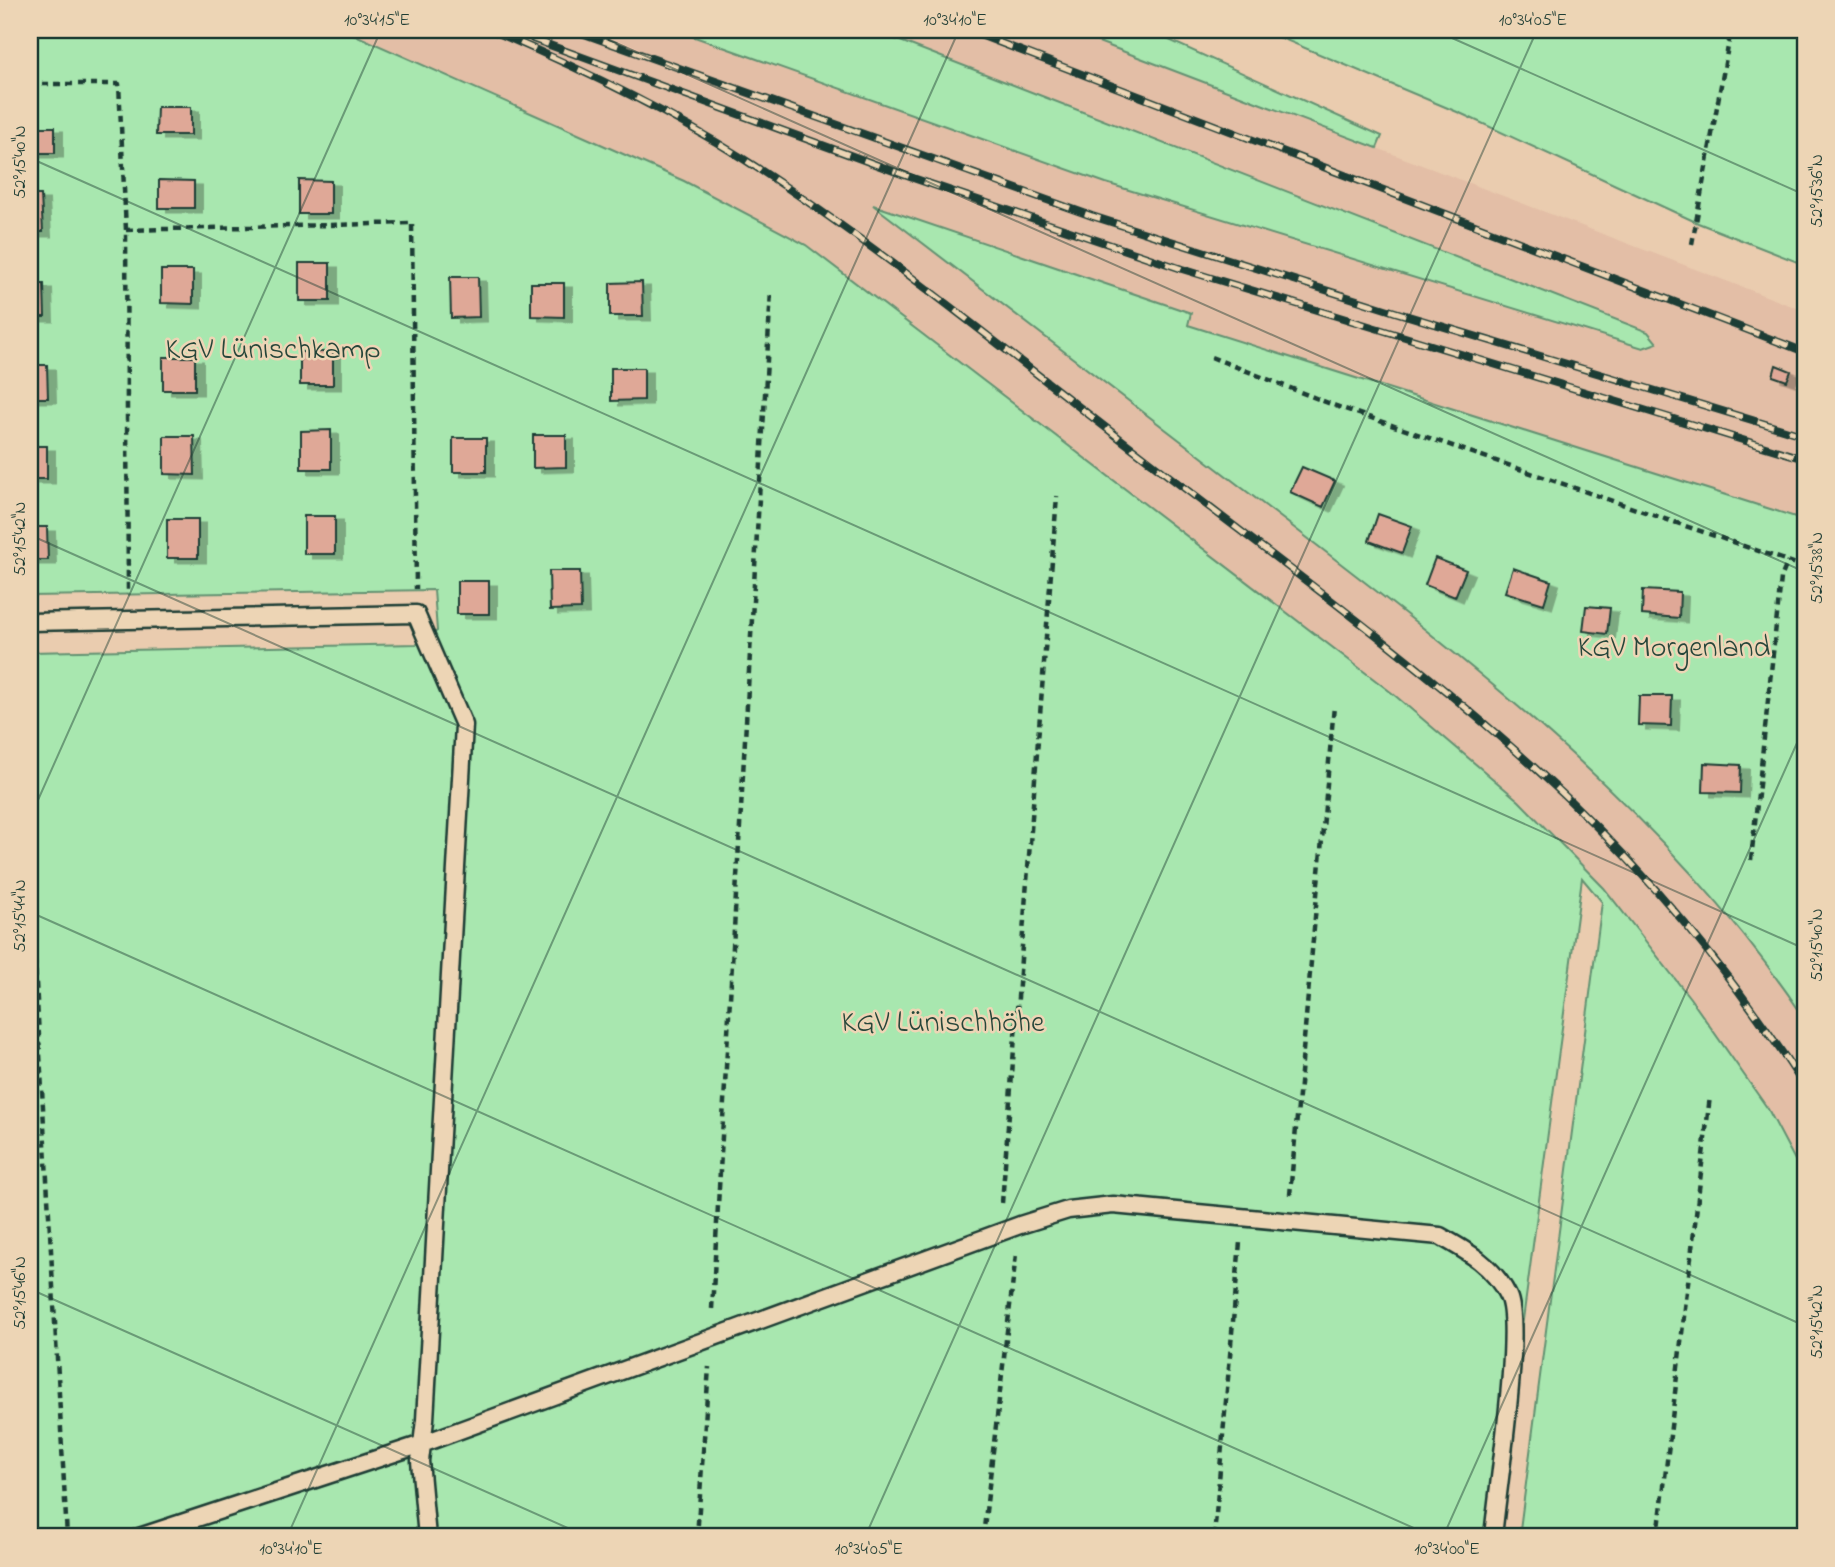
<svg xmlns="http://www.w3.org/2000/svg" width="1835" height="1567" font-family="'Indie Flower',sans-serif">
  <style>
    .built { fill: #e3bea6 }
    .green { fill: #a8e7af; stroke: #649272; stroke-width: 2 }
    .building { fill: #dfa897; stroke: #1f3d34; stroke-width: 2; filter: url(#shadow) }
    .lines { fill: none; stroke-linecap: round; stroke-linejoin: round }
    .lane-casing { stroke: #1f3d34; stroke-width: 21 }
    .path { stroke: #1f3d34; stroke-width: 4.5; stroke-dasharray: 7 5; stroke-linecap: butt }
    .lane { stroke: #edd5b5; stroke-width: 16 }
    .rail-casing { stroke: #1f3d34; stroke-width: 8 }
    .rail { stroke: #edd5b5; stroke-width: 5; stroke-dasharray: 16; stroke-linecap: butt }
    .ticks { fill: none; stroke: #1f3d34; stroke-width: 2; stroke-opacity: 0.45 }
    .labels { text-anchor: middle; stroke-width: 5; stroke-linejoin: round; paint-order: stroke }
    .park-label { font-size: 30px; fill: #26463a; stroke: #edd5b5 }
    .neatline { fill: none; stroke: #1f3d34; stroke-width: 2.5 }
    .ticks-label { font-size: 18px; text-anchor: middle; fill: #1f3d34 }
  </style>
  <defs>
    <filter id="shadow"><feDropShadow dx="8" dy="4.5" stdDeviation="0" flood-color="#0004"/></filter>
  </defs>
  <rect width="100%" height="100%" fill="#eaccaf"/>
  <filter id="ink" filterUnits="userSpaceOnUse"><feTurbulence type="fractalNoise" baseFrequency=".0143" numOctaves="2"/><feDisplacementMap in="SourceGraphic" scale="14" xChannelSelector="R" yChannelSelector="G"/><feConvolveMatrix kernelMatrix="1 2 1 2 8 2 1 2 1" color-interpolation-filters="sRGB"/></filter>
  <g filter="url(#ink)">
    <path class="built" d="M344 30H675L1106 183 1643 348 1656 343 1648 332 872 30H1067L1805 311V520L1188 325 1191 312 875 206 1436 637 1557 739 1674 853 1775 973 1805 1019V1179L1768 1109 1690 998 1604 888 1519 801 1392 693 900 315 684 181Z"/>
    <path class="green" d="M30 30H344L684 181 806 245 1392 693 1519 801 1604 888 1690 998 1768 1109 1805 1179V1537H1519L1602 902 1582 878 1494 1537H30V652L417 644 437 631 434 590 30 596Z
      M675 30H872L1648 332 1657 343 1643 348 1106 183Z
      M1067 30H1147L1382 136 1377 148Z
      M1262 30H1805V265L1698 223 1462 114Z
      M873 205 1191 313 1188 325 1805 520V1019C1671 817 1475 666 1284 520 1147 415 1010 310 873 205Z"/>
    <path class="building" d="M157 107H191V135H156Z
      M30 127H55V153H30Z
      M159 180 194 181V208H159Z
      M299 180 331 181V214H299Z
      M30 195H41L43 232H30Z
      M299 263H330V301H299Z
      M161 270H193V304L161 303Z
      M450 277H478L479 317 451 318Z
      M642 282 643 316H610V283Z
      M531 283H564V317L531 316Z
      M30 284H44L45 317H30Z
      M300 352H333V385H300Z
      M163 357H195V390H163Z
      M30 365H47L48 398H30Z
      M1776 365 1791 371 1787 381 1773 376Z
      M611 368H644V400L611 401Z
      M331 430V469H301V431Z
      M533 435H566V467L533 468Z
      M164 436H194L195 475 164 474Z
      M453 438H486V472H453Z
      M30 446H47V479H30Z
      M1302 467 1335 481 1323 507 1290 492Z
      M1378 514 1412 526 1402 553 1369 541Z
      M304 516H335V554H304Z
      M167 519H198V558H167Z
      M30 527H47L48 560H30Z
      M1435 558 1466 570 1455 597 1425 585Z
      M1513 568 1551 581 1544 604 1505 592Z
      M549 571H580L581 609 550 610Z
      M457 581H489V614H457Z
      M1643 590 1680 592 1679 618 1642 615Z
      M1586 606 1610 608 1607 634 1583 631Z
      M1639 696H1672L1671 726 1638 725Z
      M1704 763 1741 765 1740 793 1703 792Z"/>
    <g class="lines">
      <g class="lane-casing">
        <path id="lane" d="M30 622 416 614 464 725 425 1420 420 1461 427 1537
          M139 1537 422 1444 1020 1225 1068 1210 1113 1205 1440 1236C1467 1251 1494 1266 1508 1296 1523 1328 1497 1492 1493 1537"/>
      </g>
      <path class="path" d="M30 84H119L126 230 128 595
        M126 230 412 223 416 589
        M1692 244 1731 30
        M1211 357 1336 406 1805 567
        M1751 860 1781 578 1788 561
        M30 875 67 1537
        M1290 1195 1334 706
        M1002 1203 1057 496
        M712 1309 771 291
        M697 1537 709 1367
        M983 1537 1016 1254
        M1214 1537 1240 1242
        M1658 1537 1710 1096"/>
      <use href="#lane" class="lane"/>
      <g class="rail-casing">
        <path id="rail" d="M491 30C577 67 663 108 742 158 881 247 1009 354 1140 454 1273 557 1410 655 1535 768 1638 861 1730 970 1805 1087
          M573 30 1092 216 1395 312 1805 436
          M967 30 1805 352
          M533 39 910 177 1182 269 1805 459"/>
      </g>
      <use href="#rail" class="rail"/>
    </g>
  </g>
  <path class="ticks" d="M587 30 1805 572M1434 30 1805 195M30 158 1805 949M30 535 1805 1326M30 818 381 30M30 912 1434 1537M30 1289 588 1537M287 1537 959 30M865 1537 1537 30M1443 1537 1805 725"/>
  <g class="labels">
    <g class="park-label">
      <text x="273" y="358">KGV Lünischkamp</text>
      <text x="1674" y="656">KGV Morgenland</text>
      <text x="943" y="1031">KGV Lünischhöhe</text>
    </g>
  </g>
  <rect width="1835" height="1567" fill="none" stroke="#edd5b5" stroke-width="77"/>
  <rect x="38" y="38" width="1759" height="1490" class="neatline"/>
  <g class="ticks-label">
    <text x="377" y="25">10°34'15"E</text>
    <text x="955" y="25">10°34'10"E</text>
    <text x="1533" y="25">10°34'05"E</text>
    <text transform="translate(19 162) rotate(-90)" y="6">52°15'40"N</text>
    <text transform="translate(1816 191) rotate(-90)" y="6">52°15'36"N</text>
    <text transform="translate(19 539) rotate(-90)" y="6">52°15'42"N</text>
    <text transform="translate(1816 568) rotate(-90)" y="6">52°15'38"N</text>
    <text transform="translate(19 916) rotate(-90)" y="6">52°15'44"N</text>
    <text transform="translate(1816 945) rotate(-90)" y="6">52°15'40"N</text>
    <text transform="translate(19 1293) rotate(-90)" y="6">52°15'46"N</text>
    <text transform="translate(1816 1322) rotate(-90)" y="6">52°15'42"N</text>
    <text x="291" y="1554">10°34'10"E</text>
    <text x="869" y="1554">10°34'05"E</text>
    <text x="1447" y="1554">10°34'00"E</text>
  </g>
</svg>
